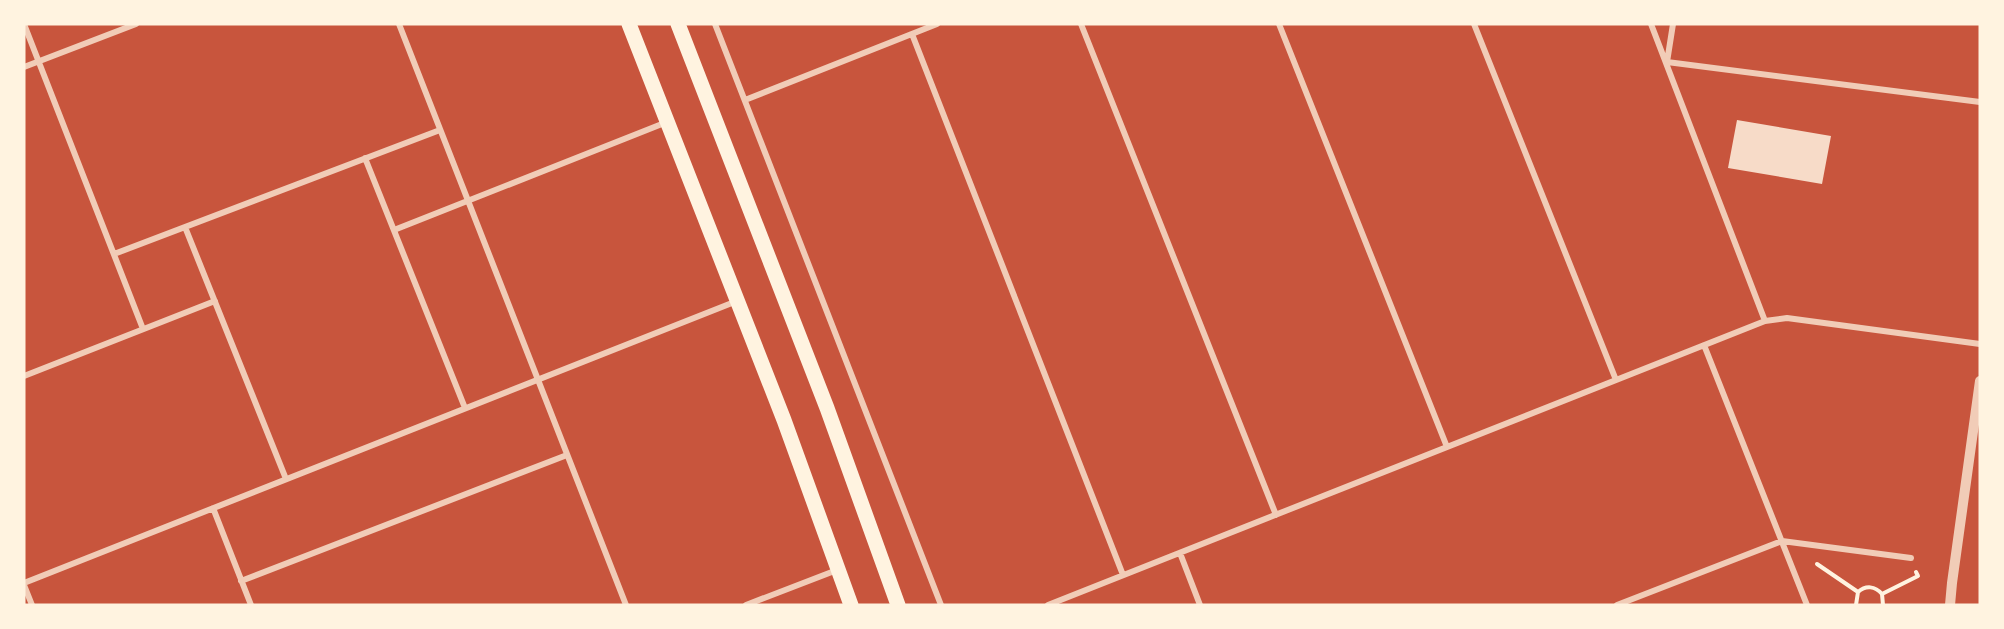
<svg xmlns="http://www.w3.org/2000/svg" width="2004" height="629" font-family="Overpass,sans-serif">
  <style>
    .building { fill: #f7dbc8 }
    .lines { fill: none; stroke-linecap: round; stroke-linejoin: round }
    .path { stroke: #fff3e0; stroke-width: 4 }
    .minor { stroke: #f1ccb7; stroke-width: 6 }
    .tertiary { stroke: #f1ccb7; stroke-width: 10 }
    .primary { stroke: #fff3e0; stroke-width: 15 }
  </style>
  <rect width="100%" height="100%" fill="#c8553d"/>
  <path class="building" d="M1737 120 1831 136 1822 184 1728 168Z"/>
  <g class="lines">
    <path class="path" d="M1817 564 1858 592
      M1882 594 1918 576 1916 572
      M1856 605 1858 592C1866 585 1875 586 1882 594L1883 605"/>
    <path class="minor" d="M24 24 143 329
      M399 24 626 605
      M715 24 941 605
      M1081 24 1276 515
      M1279 24 1447 447
      M1474 24 1616 380
      M1651 24 1765 321
      M1673 24 1667 62 1980 102
      M912 34 1123 575
      M24 67 136 24
      M745 100 937 24
      M365 158 465 408
      M185 227 286 479
      M394 230 667 122
      M114 254 440 130
      M1704 345 1807 605
      M24 376 215 301
      M213 508 251 605
      M1180 553 1200 605
      M241 581 567 455
      M24 583 737 301
      M24 585 32 605
      M746 605 837 570
      M1048 605 1765 321 1787 318 1980 344
      M1617 605 1782 541 1911 558"/>
    <path class="tertiary" d="M1950 605 1952 583 1980 381"/>
    <path class="primary" d="M629 24 784 420 851 605
      M678 24 827 408 898 605"/>
  </g>
  <rect width="2004" height="629" fill="none" stroke="#fff3e0" stroke-width="51"/>
</svg>
